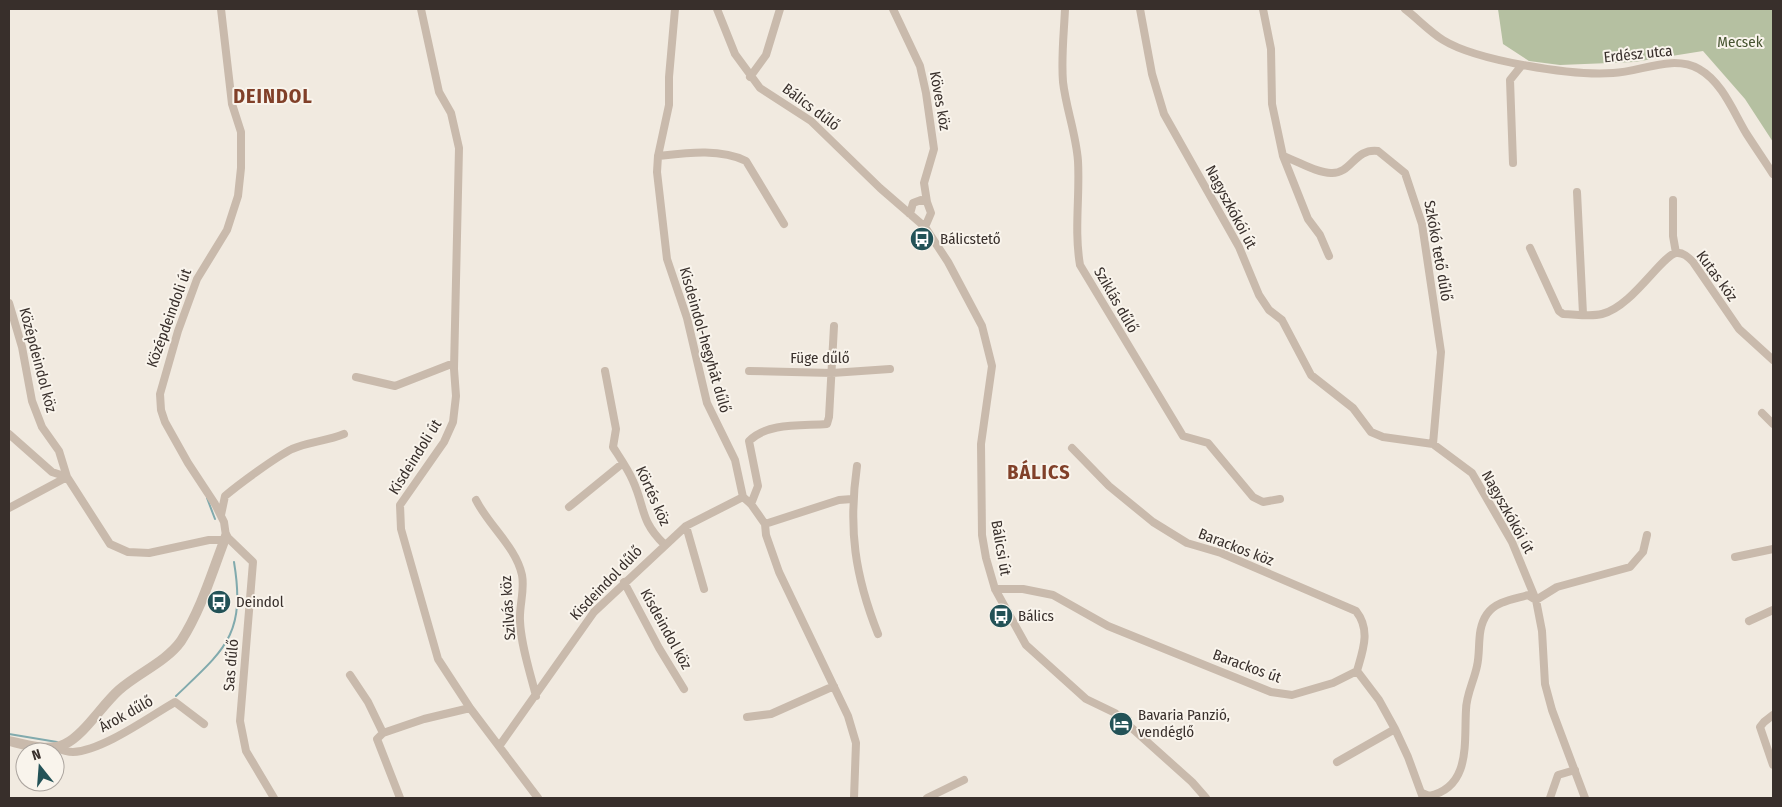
<svg xmlns="http://www.w3.org/2000/svg" width="1782" height="807" font-family="'Fira Sans Condensed',sans-serif">
  <style>
    .green { fill: #b5c0a1 }
    .lines { fill: none; stroke-linecap: round; stroke-linejoin: round }
    .stream { stroke: #81aaad; stroke-width: 2 }
    .minor { stroke: #c9baac; stroke-width: 8 }
    .tertiary { stroke: #c9baac; stroke-width: 10 }
    .labels { text-anchor: middle; stroke-width: 4; stroke-linejoin: round; paint-order: stroke }
    .park-label { font-size: 15px; fill: #465430; stroke: #f9f4ec }
    .street-label { font-size: 15px; fill: #382f2b; stroke: #f9f4ec }
    .poi-label { font-size: 15px; fill: #382f2b; stroke: #f9f4ec; text-anchor: start }
    .district-label { font-size: 20px; font-weight: bold; letter-spacing: 1px; fill: #814029; stroke: #f9f4ec }
  </style>
  <rect width="100%" height="100%" fill="#f1eae0"/>
  <path class="green" d="M1498 9H1773V142L1745 99 1703 51 1634 62 1560 65 1529 61 1503 44Z"/>
  <g class="lines">
    <path class="stream" d="M207 498 215 519
      M176 696C225 649 246 635 234 562
      M9 734 57 742"/>
    <path class="minor" d="M221 9 232 104 241 132V168L238 196 227 230 197 279 178 331 160 394 161 410 165 422 188 463 215 504 224 522 226 536 253 562 240 721 246 751 274 798
      M421 9 439 92 451 113 459 148 454 369 456 396 453 422 444 442 400 505 401 529 438 659 470 708 538 798
      M675 9 669 77V105L658 156 657 172 667 259 687 318 707 403 735 460 743 497 751 504 765 524 766 535 779 572 848 716 856 743 854 798
      M717 9 735 54 760 88 811 121 880 188 925 227 948 262 982 326 992 366 981 444 982 535 986 558 995 589 1026 645 1086 699 1115 713 1192 782 1206 798
      M893 9 920 66 926 93 934 149 924 183 927 202
      M1065 9C1064 33 1061 57 1063 82 1066 108 1076 134 1078 161 1080 196 1074 230 1080 265L1183 436 1208 443 1253 497 1263 502 1280 499
      M1140 9 1152 74 1164 114 1239 247 1259 295 1269 310 1282 320 1311 375 1353 408 1371 432 1383 437 1433 444 1472 473 1512 542 1536 600 1542 631 1545 684 1552 710 1585 798
      M1263 9 1271 49 1272 104 1283 156C1298 161 1316 173 1331 173 1352 174 1354 148 1378 151L1405 173 1422 224 1441 352 1433 444
      M1405 9C1418 19 1429 31 1443 40 1477 61 1573 76 1613 73 1641 72 1672 54 1699 69 1722 82 1733 111 1746 133 1755 147 1764 160 1773 174
      M750 77 766 55 780 9
      M658 156C685 153 720 148 746 161L784 224
      M1283 156 1308 219 1320 235 1329 256
      M1513 163 1510 80 1522 65
      M1577 192 1583 314
      M1673 200V236L1676 253
      M910 214 913 203 921 200 927 202 931 213 925 227
      M1530 248 1559 311 1563 314C1575 314 1590 317 1602 314 1632 307 1662 255 1676 253 1683 252 1688 257 1693 262L1739 329 1773 360
      M9 303 22 347 32 401 42 427 59 451 67 477 9 508
      M605 371 616 429 613 447C620 458 628 469 633 481 645 507 640 521 664 544
      M749 371 832 373 890 369
      M356 377 395 386 454 363
      M1762 413 1773 424
      M9 434 52 472 67 477 110 544 128 552 149 553 209 540H224
      M1072 448 1109 486 1153 522 1187 543 1221 553 1356 611C1371 630 1363 650 1357 671
      M857 466C848 529 855 576 878 634
      M476 500C489 526 516 547 522 575 525 590 519 606 520 621 521 646 530 672 536 696
      M751 504 758 486 749 441C768 422 802 426 827 424L829 417 834 326
      M569 507 623 463
      M221 515 225 496C239 484 276 457 292 449 308 442 327 441 344 434
      M765 524 839 500 852 499
      M686 526 704 589
      M1735 557 1773 549
      M624 582 659 648 684 689
      M995 589H1023L1053 595 1108 626 1271 692 1292 695 1333 683 1357 671 1379 700 1395 729 1408 757 1423 798
      M1749 621 1773 610
      M350 675 368 702 383 733
      M1773 715 1764 722 1760 727 1773 765
      M747 717 771 714 834 686
      M500 745 594 612 686 526 743 497
      M54 747C59 749 67 752 73 752 102 751 149 717 175 702L204 724
      M1337 762 1395 729
      M1422 793 1429 796C1471 787 1464 743 1466 710 1466 695 1474 681 1477 666 1481 649 1476 630 1487 614 1496 601 1515 599 1528 595L1536 600 1557 587 1630 567 1643 552 1647 535
      M400 798 377 739 383 733 424 719 470 708
      M927 798 964 780
      M1550 798 1558 775 1575 770"/>
    <path class="tertiary" d="M9 741C26 745 48 752 65 744 84 735 102 705 119 690 138 673 166 662 181 641 202 608 212 572 226 536"/>
  </g>
  <defs>
    <g id="bus-disc" transform="scale(1.25)"><circle r="9.5" fill="#235257" stroke="#f9f4ec"/><path d="M-5-6H5V4H4V6H2V4H-2V6H-4V4H-5ZM-3.5-4V0h7V-4ZM-3.5 1.2v1.5H-2V1.2ZM2 1.2v1.5H3.5V1.2Z" fill="#fff"/></g>
    <g id="hotel-disc" transform="scale(1.25)"><circle r="9.5" fill="#235257" stroke="#f9f4ec"/><path d="M-6-4.5h1.5V1H6V5H4.5V3h-9V5H-6ZM-4 0a1.8 1.8 0 1 1 3.6 0ZM.5 0V-2.5h3Q6-2.5 6 0Z" fill="#fff"/></g>
  </defs>
  <g fill-rule="evenodd">
    <use href="#bus-disc" x="922" y="239"/>
    <use href="#bus-disc" x="219" y="602"/>
    <use href="#bus-disc" x="1001" y="616"/>
    <use href="#hotel-disc" x="1121" y="724"/>
  </g>
  <g class="labels">
    <g class="park-label">
      <text x="1740" y="47">Mecsek</text>
    </g>
    <g class="street-label">
      <text transform="translate(1638 54) rotate(-6)" y="5">Erdész utca</text>
      <text transform="translate(940 101) rotate(80)" y="5">Köves köz</text>
      <text transform="translate(811 107) rotate(37)" y="5">Bálics dűlő</text>
      <text transform="translate(1231 207) rotate(62)" y="5">Nagyszkókói út</text>
      <text transform="translate(1438 251) rotate(80)" y="5">Szkókó tető dűlő</text>
      <text transform="translate(1717 276) rotate(54)" y="5">Kutas köz</text>
      <text transform="translate(1116 300) rotate(60)" y="5">Sziklás dűlő</text>
      <text transform="translate(169 318) rotate(-70)" y="5">Középdeindoli út</text>
      <text transform="translate(705 340) rotate(74)" y="5">Kisdeindol-hegyhát dűlő</text>
      <text x="820" y="363">Füge dűlő</text>
      <text transform="translate(38 360) rotate(75)" y="5">Középdeindol köz</text>
      <text transform="translate(415 457) rotate(-58)" y="5">Kisdeindoli út</text>
      <text transform="translate(653 496) rotate(66)" y="5">Körtés köz</text>
      <text transform="translate(1508 512) rotate(61)" y="5">Nagyszkókói út</text>
      <text transform="translate(1236 547) rotate(21)" y="5">Barackos köz</text>
      <text transform="translate(1001 548) rotate(80)" y="5">Bálicsi út</text>
      <text transform="translate(606 583) rotate(-46)" y="5">Kisdeindol dűlő</text>
      <text transform="translate(508 608) rotate(-94)" y="5">Szilvás köz</text>
      <text transform="translate(666 629) rotate(61)" y="5">Kisdeindol köz</text>
      <text transform="translate(231 665) rotate(-85)" y="5">Sas dűlő</text>
      <text transform="translate(1247 666) rotate(20)" y="5">Barackos út</text>
      <text transform="translate(126 714) rotate(-29)" y="5">Árok dűlő</text>
    </g>
    <g class="poi-label">
      <text x="940" y="244">Bálicstető</text>
      <text x="236" y="607">Deindol</text>
      <text x="1018" y="621">Bálics</text>
      <text x="1138" y="720">Bavaria Panzió,<tspan x="1138" dy="17">vendéglő</tspan></text>
    </g>
    <g class="district-label">
      <text x="273" y="103">DEINDOL</text>
      <text x="1039" y="479">BÁLICS</text>
    </g>
  </g>
  <rect width="1782" height="807" fill="none" stroke="#382f2b" stroke-width="20"/>
  <g transform="translate(40 767) rotate(343)"><circle r="24" fill="#f9f4ec" stroke="#aca59f"/>
  <path d="M0-4L9 19L0 12L-9 19Z" fill="#235257"/>
  <text y="-8" font-size="14" font-weight="bold" text-anchor="middle" fill="#382f2b">N</text>
  </g>
</svg>
